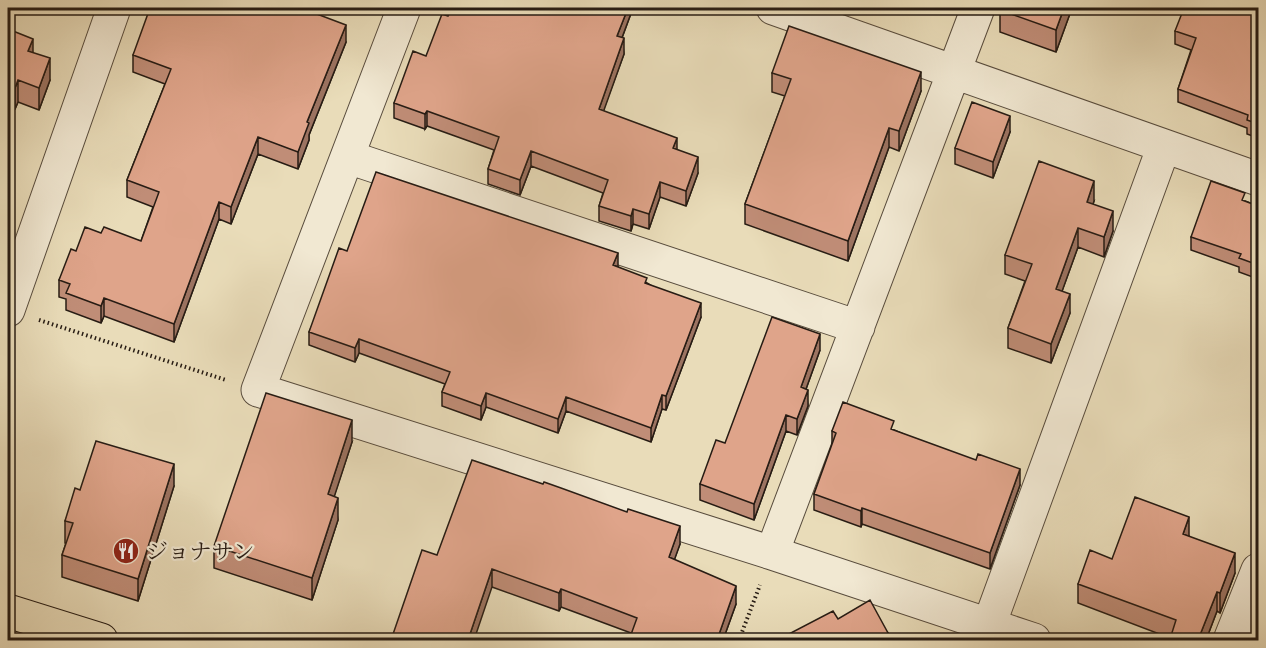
<svg xmlns="http://www.w3.org/2000/svg" width="1266" height="648" font-family="Vollkorn,'Noto Serif JP',serif">
  <style>
    .lines { fill: none; stroke-linecap: round; stroke-linejoin: round }
    .minor-casing { stroke: #584c3d; stroke-width: 35 }
    .major-casing { stroke: #271c14; stroke-width: 35 }
    .path { stroke: #271c14; stroke-width: 4; stroke-dasharray: 1.5 3; stroke-linecap: butt }
    .minor { stroke: #f1e8d2; stroke-width: 33 }
    .major { stroke: #e9dcb9; stroke-width: 33 }
    .wall { fill: #c08d77; stroke: #271c14; stroke-width: 1.5 }
    .shaded-wall { fill: #9c7361; stroke: #271c14; stroke-width: 1.5 }
    .building { fill: #dfa48a; stroke: #271c14; stroke-width: 1.5 }
    .labels { text-anchor: middle; stroke-width: 4.5; stroke-linejoin: round; paint-order: stroke }
    .poi-label { font-size: 22px; fill: #271c14; stroke: #f1e8d2; text-anchor: start }
  </style>
  <rect width="100%" height="100%" fill="#e9dcb9"/>
  <filter id="stains"><feTurbulence type="fractalNoise" baseFrequency=".00333" numOctaves="4"/><feColorMatrix values="0 0 0 0 .2 0 0 0 0 .09 0 0 0 0 .02 0 0 0 .5 -.17"/></filter>
  <radialGradient id="worn" r=".72"><stop offset=".6" stop-color="#630" stop-opacity="0"/><stop offset="1" stop-color="#630" stop-opacity=".3"/></radialGradient>
  <g class="lines">
    <g class="minor-casing">
      <path id="minor" d="M404 8 258 390 772 553 1034 640
        M773 8 1258 179
        M348 157 858 327
        M8 310 114 8
        M772 553 978 8
        M989 625 1164 146
        M1230 640 1258 570"/>
    </g>
    <g class="major-casing">
      <path id="major" d="M8 611 101 640"/>
    </g>
    <path class="path" d="M39 320 226 380
      M8 356 12 343
      M739 640 760 585"/>
    <use href="#minor" class="minor"/>
    <use href="#major" class="major"/>
  </g>
  <path class="wall" d="M452 8H633L622 38 624 54 603 111 677 150 698 173 686 206 660 197 649 229 633 224 631 231 599 221V206L603 193 531 166 520 195 488 184V169L494 150 427 126 425 129 394 118V103L426 56 448 16Z
    M1072 8 1056 52 1000 32V10Z
    M1258 8V138L1247 134V128L1178 102V89L1191 50 1175 44V31Z
    M158 10 346 42 309 135V140L298 169 258 154 231 224 219 219 174 342 104 316 101 323 66 310V299L59 297V280L76 251 101 233 141 241 153 207 127 197V180L165 84 133 72V55Z
    M8 29 33 53 50 80 39 110 18 102 15 109 8 107Z
    M772 73 921 91 899 151 889 147 848 261 745 224V204L785 96 772 92Z
    M1010 132 993 178 955 164V148Z
    M1094 201 1093 204 1113 231 1104 257 1078 247 1062 291 1070 313 1051 363 1008 348V328L1025 281 1005 274V255Z
    M1245 201 1258 206V279L1239 272V267L1191 250V237Z
    M347 251 618 267 647 283 701 317 666 410 662 409 651 442 566 411 558 433 486 407 481 420 442 406V392L445 384 359 353 355 362 309 345V332Z
    M820 350 806 389 808 406 797 435 786 431 754 520 700 500V484L725 443Z
    M894 430 1020 485 990 569 862 524 861 527 814 510V494L832 445V431Z
    M352 442 334 496 338 520 312 600 214 568V546Z
    M543 484 680 544 674 560 736 604 723 640H629L631 633 561 607 559 611 492 587 437 555Z
    M174 486 138 601 62 577V555L66 543H65V521L80 490Z
    M1189 536 1235 573 1220 613 1217 611 1206 640H1170V638L1078 603V584L1112 559Z"/>
  <path class="shaded-wall" d="M628 8H633L617 51V36Z
    M1064 8H1072L1056 52V30Z
    M346 25V42L309 135V140L298 169V152L307 122Z
    M624 38V54L599 124V109Z
    M33 39V60L28 51Z
    M50 58V80L39 110V88Z
    M921 72V91L899 151V131Z
    M18 80V102L15 109V88Z
    M427 111V126L425 129V114Z
    M1010 116V132L993 178V162Z
    M889 128V147L848 261V241Z
    M258 137V154L231 224V207Z
    M677 138V153L673 148Z
    M531 151V166L520 195V180Z
    M698 157V173L686 206V191Z
    M1094 181V201L1087 221V202Z
    M660 182V197L649 229V214Z
    M219 202V219L174 342V324Z
    M633 209V224L631 231V216Z
    M1113 211V231L1104 257V237Z
    M1078 228V247L1056 308V289Z
    M618 253V267L613 265Z
    M1070 294V313L1051 363V344Z
    M104 298V316L101 323V306Z
    M701 303V317L666 410V396Z
    M820 334V350L801 403V387Z
    M359 339V353L355 362V348Z
    M808 390V406L797 435V419Z
    M486 393V407L481 420V406Z
    M662 395V409L651 442V428Z
    M566 397V411L558 433V419Z
    M786 415V431L754 520V504Z
    M352 420V442L328 516V494Z
    M174 464V486L138 601V579Z
    M1020 469V485L990 569V553Z
    M338 498V520L312 600V578Z
    M862 508V524L861 527V511Z
    M1189 517V537L1183 534Z
    M680 526V544L669 575V557Z
    M1235 553V573L1220 613V593Z
    M492 569V587L474 640H468Z
    M736 586V604L723 640H717Z
    M561 589V607L559 611V593Z
    M1217 592V611L1206 640H1198Z
    M888 633V640H874Z"/>
  <path class="building" d="M150 8 158 10 159 8H301L346 25 307 122 309 123 298 152 258 137 231 207 219 202 174 324 104 298 101 306 66 293 70 284 59 280 71 249 76 251 85 227 101 233 104 227 141 241 159 192 127 180 171 69 133 55Z
    M452 8H628L617 36 624 38 599 109 677 138 673 148 698 157 686 191 660 182 649 214 633 209 631 216 599 206 608 180 531 151 520 180 488 169 499 137 427 111 425 114 394 103 413 51 426 56 442 14 448 16Z
    M1001 8H1064L1056 30 1000 10Z
    M1184 8H1258V124L1247 120 1248 115 1178 89 1196 38 1175 31Z
    M789 26 921 72 899 131 889 128 848 241 745 204 791 79 772 73Z
    M8 29 33 39 28 51 50 58 39 88 18 80 15 88 8 85Z
    M972 102 1010 116 993 162 955 148Z
    M1039 161 1094 181 1087 202 1113 211 1104 237 1078 228 1056 289 1070 294 1051 344 1008 328 1032 264 1005 255Z
    M376 172 618 253 613 265 647 278 645 283 701 303 666 396 662 395 651 428 566 397 558 419 486 393 481 406 442 392 450 372 359 339 355 348 309 332 339 248 347 251Z
    M1211 181 1245 193 1242 200 1258 206V265L1239 258 1241 254 1191 237Z
    M772 317 820 334 801 387 808 390 797 419 786 415 754 504 700 484 716 440 725 443Z
    M266 393 352 420 328 494 338 498 312 578 214 546Z
    M843 402 894 421 891 429 976 460 978 454 1020 469 990 553 862 508 861 511 814 494 836 433 832 431Z
    M96 441 174 464 138 579 62 555 73 523 65 521 75 488 80 490Z
    M472 460 543 484 544 482 561 488 627 512 628 509 680 526 669 557 736 586 717 640H629L637 618 561 589 559 593 492 569 468 640H391L422 550 437 555Z
    M1135 497 1189 517 1183 534 1235 553 1220 593 1217 592 1198 640H1174L1170 639 1176 620 1078 584 1090 550 1112 559Z
    M870 600 888 633 874 640H788L785 636 833 611 838 619Z"/>
  <defs>
    <g id="restaurant-disc" transform="scale(1.35)"><circle r="9.5" fill="#8f2418" stroke="#f1e8d2"/><path d="M-5-6h1v4h1v-4h1v4h1v-4h1v5L-1.5 .5V6h-2V.5L-5-1ZM5-6V6H3V1.5H1.5Q1.5-4 5-6Z" fill="#fff"/></g>
  </defs>
  <g fill-rule="evenodd">
    <use href="#restaurant-disc" x="126" y="551"/>
  </g>
  <g class="labels">
    <g class="poi-label">
      <text x="146" y="559">ジョナサン</text>
    </g>
  </g>
  <rect width="1266" height="648" fill="none" stroke="#e9dcb9" stroke-width="30"/>
  <rect x="9" y="9" width="1248" height="630" fill="none" stroke="#271c14" stroke-width="3"/>
  <rect x="15" y="15" width="1236" height="618" fill="none" stroke="#271c14" stroke-width="1.5"/>
  <rect width="100%" height="100%" filter="url(#stains)"/>
  <rect width="100%" height="100%" fill="url(#worn)"/>
</svg>
